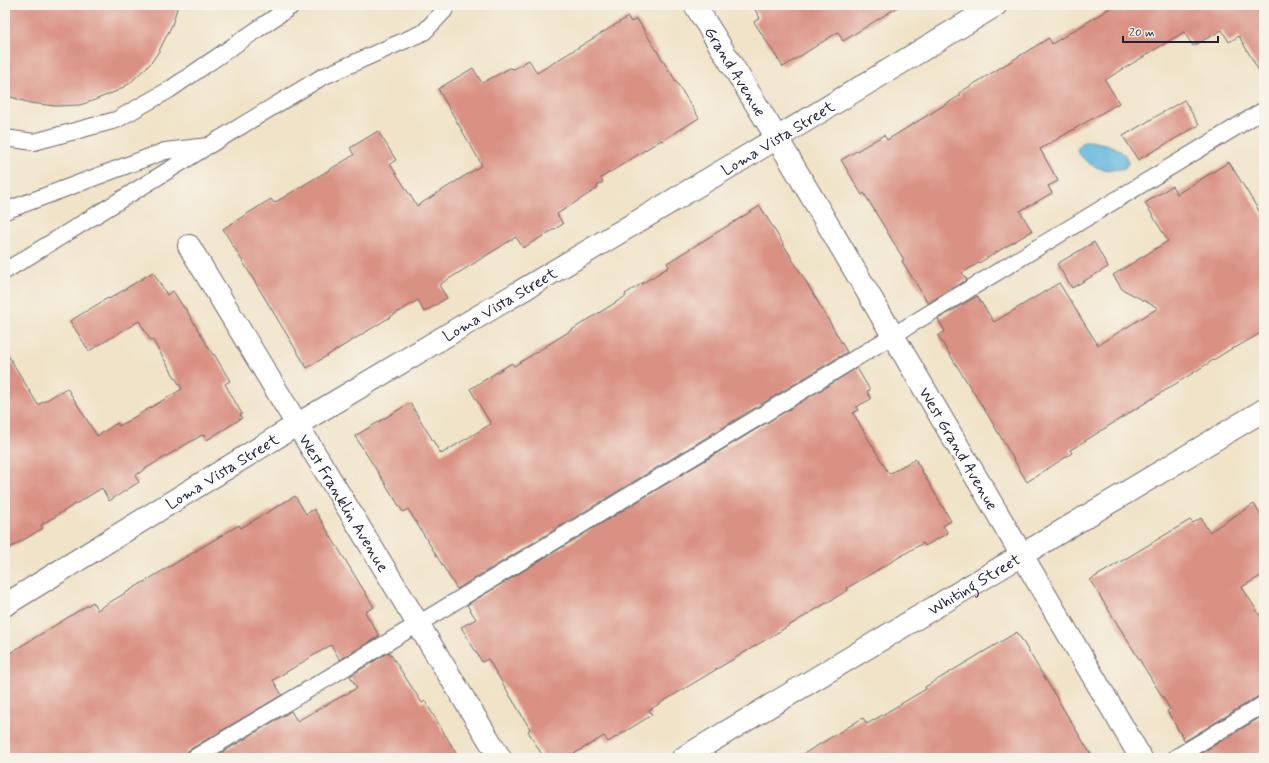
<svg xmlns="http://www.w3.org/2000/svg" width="1269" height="763" font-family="Mynerve,sans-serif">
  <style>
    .water { fill: #63b8df; stroke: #426d8d }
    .building { fill: #d99183 }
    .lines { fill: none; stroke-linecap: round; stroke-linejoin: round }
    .lane-casing { stroke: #6a666c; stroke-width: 18 }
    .street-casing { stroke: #6a666c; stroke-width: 24 }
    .secondary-casing { stroke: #6a666c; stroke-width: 24 }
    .lane { stroke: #fff; stroke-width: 16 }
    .street { stroke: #fff; stroke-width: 22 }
    .secondary { stroke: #fff; stroke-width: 22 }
    .labels { text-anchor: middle; stroke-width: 4; stroke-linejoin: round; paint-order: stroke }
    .street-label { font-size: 16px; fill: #22223b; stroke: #f7f3e8 }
  </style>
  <rect width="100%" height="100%" fill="#f7f3e8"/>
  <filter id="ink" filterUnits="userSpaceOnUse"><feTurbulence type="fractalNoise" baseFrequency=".025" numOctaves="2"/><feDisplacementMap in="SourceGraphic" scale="8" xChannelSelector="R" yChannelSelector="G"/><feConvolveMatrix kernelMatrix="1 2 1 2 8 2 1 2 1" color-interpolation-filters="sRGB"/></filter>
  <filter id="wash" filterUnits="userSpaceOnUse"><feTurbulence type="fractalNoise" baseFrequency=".012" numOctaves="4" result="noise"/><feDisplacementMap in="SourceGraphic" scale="16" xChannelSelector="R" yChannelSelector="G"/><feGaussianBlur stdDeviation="0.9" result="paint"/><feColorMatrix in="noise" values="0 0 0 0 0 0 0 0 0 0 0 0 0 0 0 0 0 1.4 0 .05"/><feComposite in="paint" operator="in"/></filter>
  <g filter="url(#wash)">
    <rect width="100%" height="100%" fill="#f0e3c8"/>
    <path class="water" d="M1087 141C1101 142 1126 147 1128 163L1125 168C1106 173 1087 168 1077 150L1080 144Z"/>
    <g id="blocks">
      <path class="building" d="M5 5H178L172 25 159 51 151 63 130 83 117 91 92 101 80 105 55 106 30 103 5 95Z
        M752 5H901L843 41 838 32 783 67 754 22 760 18Z
        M1115 5H1264V80L1239 36 1229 42 1222 30 1193 46 1184 32 1105 80 1119 103 1040 149 1058 181 1048 186 1052 193 1020 211 1032 231 962 273 967 280 928 303 902 261 904 260 864 193 862 195 841 160 884 135 887 140 961 95 959 93 1049 38 1052 44Z
        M628 17 631 22 637 19 699 118 662 141 661 140 601 178 603 182 597 186 598 188 557 214 563 224 523 248 516 237 439 285 447 298 424 312 418 300 307 368 223 229 271 199 274 203 354 155 350 148 378 131 396 160 390 164 417 206 482 165 438 89 473 68 482 83 510 68 514 69 529 60 537 73Z
        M1184 100 1199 125 1138 160 1123 136Z
        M1229 162 1264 219V331L1235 348 1234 347 1072 449 1070 450 1072 453 1027 482 989 417 938 336 945 331 938 319 977 296 994 322 1059 283 1098 345 1158 308 1122 289 1113 275 1168 241 1145 203 1172 186 1177 194Z
        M760 206 808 285 847 352 457 589 408 509 403 512 355 436 410 403 441 454 491 424 470 389 512 363 514 366 626 296 625 294 669 267 667 263Z
        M1094 242 1108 267 1072 288 1057 264Z
        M153 272 167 295 173 291 184 308H185L213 355 214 354 230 381 225 384 242 414 240 415 242 418 207 440 204 435 203 436 202 435 145 469 135 476 139 482 109 501 102 488 41 525 43 528 5 551V350L38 405 67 388 97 436 117 423 119 426 182 389 152 339 151 341 139 321 89 351 70 321 108 298 109 299Z
        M857 368 870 390 867 391 871 399 856 407 858 410 853 413 889 474 915 459 951 521 943 526 948 533 925 546 923 543 847 588 848 590 649 710 652 715 608 742 604 736 567 758H544L528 731 530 729 488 659 482 662 461 627 476 619 467 605Z
        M295 496 306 514 314 509 374 607 365 612 379 636 340 660 331 645 273 680 282 695 189 750 186 753 185 758H5V656L93 602 97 610 239 525 241 528Z
        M1254 504 1264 521V574L1242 587 1264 622V695L1259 696 1185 741 1167 711 1170 709 1090 580 1190 520 1193 523 1201 518 1209 532Z
        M1017 632 1093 758H797L863 718 867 724 926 689 925 687Z
        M389 652 422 703 425 701 459 758H213L291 711 297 721 357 688 350 676Z
        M1264 715V758H1196L1195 757Z"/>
    </g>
  </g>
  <g filter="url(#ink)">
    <use href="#blocks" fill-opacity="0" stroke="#6a666c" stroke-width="1"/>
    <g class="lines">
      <g class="lane-casing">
        <path id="lane" d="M5 138 34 142 116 120 169 90 293 5
          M5 211 165 151 208 146 322 77 424 32 444 11 447 5
          M5 271 203 149
          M194 758 418 624 1264 110
          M1175 758 1264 704"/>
      </g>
      <g class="street-casing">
        <g id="street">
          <path id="s1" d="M189 246 418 624 500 758"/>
          <path id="s2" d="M5 605 298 424 734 164 996 5"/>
          <path id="s3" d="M683 758 1264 410"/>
        </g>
      </g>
      <g class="secondary-casing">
        <g id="secondary">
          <path id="s4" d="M695 5 777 138 1141 758"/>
        </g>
      </g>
      <use href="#lane" class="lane"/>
      <use href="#street" class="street"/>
      <use href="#secondary" class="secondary"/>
    </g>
  </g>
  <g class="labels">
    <g class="street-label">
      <text dy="6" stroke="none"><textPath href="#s4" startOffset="78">Grand Avenue</textPath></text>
      <text dy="6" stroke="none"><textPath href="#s2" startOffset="903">Loma Vista Street</textPath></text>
      <text dy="6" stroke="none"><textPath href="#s2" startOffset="579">Loma Vista Street</textPath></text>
      <text dy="6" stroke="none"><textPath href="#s4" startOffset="516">West Grand Avenue</textPath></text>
      <text dy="6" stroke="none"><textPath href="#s2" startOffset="255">Loma Vista Street</textPath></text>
      <text dy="6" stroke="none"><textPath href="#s1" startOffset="300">West Franklin Avenue</textPath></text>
      <text dy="6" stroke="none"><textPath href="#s3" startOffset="339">Whiting Street</textPath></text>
    </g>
  </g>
  <rect width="1269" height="763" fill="none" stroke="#f7f3e8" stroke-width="20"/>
  <path d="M1123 36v6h95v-6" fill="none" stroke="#22223b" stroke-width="2"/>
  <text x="1129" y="36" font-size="12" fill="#22223b" stroke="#f7f3e8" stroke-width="3" paint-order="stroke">20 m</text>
</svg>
